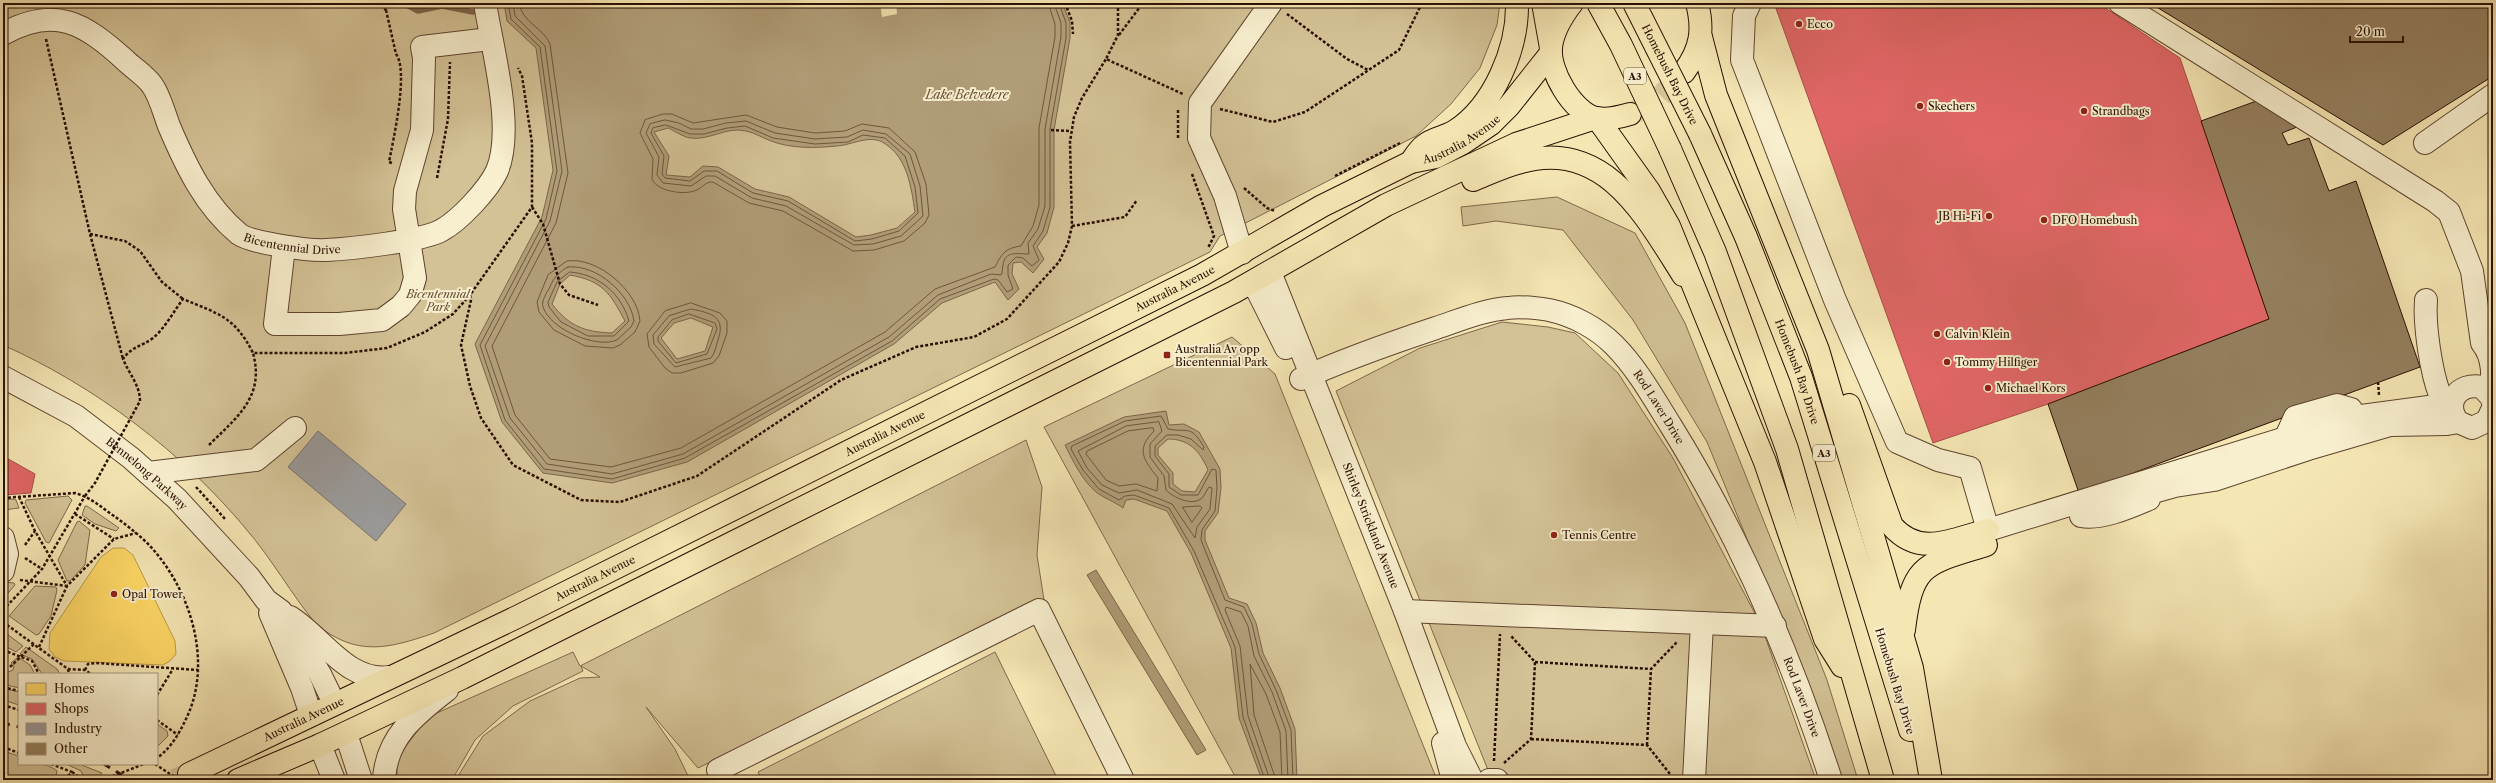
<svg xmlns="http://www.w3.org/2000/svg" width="2496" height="783" font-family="'Libre Caslon Text',serif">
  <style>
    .green { fill: #d3c296; stroke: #7f684c }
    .water { fill: #b09d77; stroke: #7b6448; fill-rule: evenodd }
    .pier { fill: #f5e7b4 }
    .homes { fill: #ffd966; stroke: #bf9c48 }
    .shops { fill: #e06666; stroke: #aa4c48 }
    .industry { fill: #999; stroke: #786f6b }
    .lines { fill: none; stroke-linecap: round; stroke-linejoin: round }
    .shore { stroke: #6e563c; stroke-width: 1 }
    .stream { stroke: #7b6448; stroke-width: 5.5 }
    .building { fill: #947f5e; stroke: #2b0e01 }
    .major-tunnel { stroke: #d7c699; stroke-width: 22; stroke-dasharray: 22 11; stroke-linecap: butt }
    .minor-casing { stroke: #5e442e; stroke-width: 24 }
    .major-casing { stroke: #2b0e01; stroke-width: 24 }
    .highway-casing { stroke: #2b0e01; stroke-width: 24 }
    .path { stroke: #2b0e01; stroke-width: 2.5; stroke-dasharray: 3 2; stroke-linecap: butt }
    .minor { stroke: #f8efce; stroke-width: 22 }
    .major { stroke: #f5e7b4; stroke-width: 22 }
    .highway { stroke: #f5e7b4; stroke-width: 22 }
    .rail { stroke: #2b0e01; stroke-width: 3; stroke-dasharray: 7 7; stroke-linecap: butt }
    .highway-bridge-casing { stroke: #2b0e01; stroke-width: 24; stroke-linecap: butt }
    .path-bridge { stroke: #2b0e01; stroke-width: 2.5; stroke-dasharray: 3 2; stroke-linecap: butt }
    .highway-bridge { stroke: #f5e7b4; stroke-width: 22 }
    .poi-dot { fill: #8f2418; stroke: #f8efce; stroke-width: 1.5 }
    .labels { text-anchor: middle; stroke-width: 4; stroke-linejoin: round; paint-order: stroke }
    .shield { fill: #f8efce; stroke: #68523e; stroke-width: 1 }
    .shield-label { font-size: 10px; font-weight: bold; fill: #2b0e01 }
    .poi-label { font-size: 11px; fill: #2b0e01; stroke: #f8efce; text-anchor: start }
    .street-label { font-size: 11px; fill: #2b0e01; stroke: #f8efce }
    .park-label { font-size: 11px; font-style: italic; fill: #664d35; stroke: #f8efce }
    .water-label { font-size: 12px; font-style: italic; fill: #674e36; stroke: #f8efce }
  </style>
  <rect width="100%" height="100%" fill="#f5e7b4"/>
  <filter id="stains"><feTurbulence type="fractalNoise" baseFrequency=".005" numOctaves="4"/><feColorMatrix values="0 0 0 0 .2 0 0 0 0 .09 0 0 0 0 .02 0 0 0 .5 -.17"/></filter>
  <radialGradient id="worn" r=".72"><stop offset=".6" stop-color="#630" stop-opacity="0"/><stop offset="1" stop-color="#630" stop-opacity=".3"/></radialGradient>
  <path class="green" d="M3 3H1500L1497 25 1480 68 1451 104 1416 136 1220 236 1210 252 434 633C388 649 356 657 316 624 291 594 272 559 246 529 182 452 95 386 3 345Z
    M1557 197 1635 233 1685 323 1827 680 1858 780H1841L1822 721 1707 442 1633 320 1563 230 1496 221 1463 226 1461 207Z
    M1502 322 1548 327 1575 333 1618 373 1673 458 1761 625 1816 780H1492L1336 391 1420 348Z
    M1232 337 1275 374 1437 780H1237L1044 427Z
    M1026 440 1042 487 1037 555 1044 600 698 768 646 707 675 749 690 780H458V776L483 736 530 701 580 678 600 677 581 666 583 671 513 706 475 740 452 780H397V758L428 717 573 652 580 666Z
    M68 496 72 500 49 543 46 542 25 503 26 500Z
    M13 499 16 500 19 508 3 510V500Z
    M85 506H87L119 528 116 531 95 524 82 515Z
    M79 521 90 530 85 565 70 581H67L58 560 77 522Z
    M3 582 14 583 15 585 3 599Z
    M35 586 56 587 57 590 51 616 39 634 36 635 9 616Z
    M3 631 23 646 16 652 3 645Z
    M26 647 57 669 60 674H42L32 659 20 654Z
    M995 652 1058 780H762L758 772Z
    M18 657 30 665 35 674H19V688L3 684V674L13 670 14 665 11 663Z
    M3 688 19 692V705L3 700Z
    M157 724 167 731 168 736 157 747Z
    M3 751 19 756V764C32 764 47 762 57 771L56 776 46 780H3Z
    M66 764H79L102 773 97 779 85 780 81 771Z"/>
  <path class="water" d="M504 3H1062L1070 22V38L1054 130V207L1047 233 1037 247 1044 259 1033 273 1021 262 1013 263 1012 274 1019 289 1008 300 995 282 942 303 894 344 687 462 612 483 543 473 502 422 475 344 542 217 553 170 536 48 507 21ZM668 128C675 131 683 137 690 138 709 141 727 126 746 131 755 133 763 138 771 141 792 149 816 148 837 146 852 145 870 134 884 143 908 158 911 187 915 212L897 228 871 235 856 237 789 197 755 189 718 167 703 166 690 177 666 175 669 156 654 132ZM570 275C603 281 610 293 625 321L612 333C584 332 569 326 552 304L560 284ZM691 318 713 327 705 351 677 359 661 338 674 323Z
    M1166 411 1169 425 1184 424 1199 432 1220 469 1221 488 1218 513 1205 531V540L1229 598 1247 604 1256 623 1263 653 1280 688 1295 729 1297 780H1262L1239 718 1231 648 1191 553 1167 511 1134 499 1126 500 1123 508C1115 502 1102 497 1096 492 1082 480 1073 461 1065 445L1124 417ZM1168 439C1189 439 1200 451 1208 470L1195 492 1182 491 1173 484V473L1158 455V448Z
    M1096 570 1206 750 1197 755 1087 575Z"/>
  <path class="pier" d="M880 3H896L897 14 882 17Z"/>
  <path class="homes" d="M113 548H124L133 555 175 641 176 654 170 661 163 665 64 661 55 657 49 649 50 633 101 557Z"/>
  <path class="shops" d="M1774 3H2098L2180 58 2269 319 2048 404 1933 443Z
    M3 456 35 474 31 493 3 495Z"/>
  <path class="industry" d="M318 431 406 504 376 541 288 467Z"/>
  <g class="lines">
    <path class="shore" d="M508 3 511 19 540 47 557 171 546 219 480 345 505 420 544 469 612 479 685 458 892 341 940 299 994 279 998 280 1007 292 1013 289 1008 275V265L1016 257 1023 258 1032 266 1039 260 1033 246 1043 231 1050 207V129L1066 38V23L1059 3
      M513 3 515 16 545 46 562 171 550 221 485 346 510 418 547 464 612 474 683 454 889 337 938 295 991 274 1001 275C1003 272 1002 269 1003 265 1005 250 1018 254 1029 254L1028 243 1038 229 1045 206V129L1061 37V23L1054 3
      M519 3C522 23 543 27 550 44L568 173 556 223 492 346 515 415 550 459 611 467 681 448 885 332 935 289 995 267C1002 253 1006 248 1021 246L1033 226 1039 205V128L1055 37V24L1048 3
      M663 114H672L693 123 746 115 777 127 815 133 845 131 862 124 889 128 915 152 926 184 929 215 925 223 904 241 874 250 853 251 783 211 749 203 713 182C705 181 702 189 694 191 682 195 657 191 652 179L653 159 640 133 645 120Z
      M665 120 679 123 691 129H703L726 123 746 121 775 133 815 139 847 137 863 130 886 134 910 154 920 186 923 216 901 236 873 244 854 245 786 206 752 198 715 176H706L691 186 663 183 657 175 659 157 646 133 650 124Z
      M666 125 690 134H704L727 128 745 126 773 138 815 144 848 142 863 135 885 138 905 156 915 187 918 213 899 231 872 239 855 241 788 201 753 193 717 171H704L690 181 665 178 662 174 664 156 651 133 653 128Z
      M567 261C597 256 638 291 640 321L635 332 620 345 613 348 585 346 554 330 539 312 537 302 548 275Z
      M568 267C596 264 630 293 634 321L631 327 617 340C596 349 550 329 543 307 541 301 547 292 550 287 553 278 560 271 568 267Z
      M570 272C598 274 621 293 629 321L614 336H588L561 322 549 307 548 302 557 282Z
      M691 303 720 313 727 321V333L719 356 713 363 681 373H672L665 368 649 347 647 334 665 311Z
      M691 309C712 313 726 317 718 340 716 346 715 353 711 358L675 367 654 344 653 335 669 316Z
      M689 314 715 323 717 329 707 354 676 363 658 341V337L672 320Z
      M1159 422 1162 431 1150 444V457L1164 476 1166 490C1173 497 1192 507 1202 498 1205 495 1206 491 1209 487L1212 488 1210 509 1197 527 1195 538 1172 504 1137 490 1119 493 1102 485 1087 468 1078 451 1126 426Z
      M1153 428 1154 431C1135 450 1144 460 1158 478L1157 491 1136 484 1119 486 1106 480 1086 454 1087 451 1128 431Z
      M1183 507 1200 506 1202 508 1192 522Z
      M1265 780 1243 717 1235 647 1194 551 1169 508 1134 495 1125 496 1119 500 1099 489 1083 470 1071 449 1072 446 1125 421 1161 416 1168 429C1189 433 1190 424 1204 447L1203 450 1191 439 1178 435H1167L1155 446V456L1169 474V487L1181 495H1198L1212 469 1216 470 1217 488 1215 511 1202 530 1201 540 1225 600 1244 607 1252 624 1259 654 1276 690 1291 730 1293 780
      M1270 780 1248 716 1240 646 1225 610 1226 607 1241 612 1248 626 1254 656 1272 692 1286 731 1288 780
      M1276 780 1254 715 1250 664 1266 694 1280 732 1282 780"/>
    <path class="stream" d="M403 3 418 11 442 6 473 12"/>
  </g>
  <path class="building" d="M2150 3H2493V76L2383 145Z
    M2276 94 2302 125 2282 133 2288 145 2309 138 2329 191 2356 181 2420 367 2079 493 2048 404 2269 319 2201 121Z"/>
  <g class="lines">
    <path class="major-tunnel" d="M1633 113 1657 100 1684 72
      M174 780 189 774"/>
    <g class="minor-casing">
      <g id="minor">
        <path d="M1750 3 1744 16 1742 60 1835 300 1897 442 1938 460 1970 468 1988 530 2354 417 2451 404"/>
        <path d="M2120 3 2435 201 2449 212 2472 271 2482 343C2492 355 2496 379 2487 391"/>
        <path id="s1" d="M3 34C55 5 84 23 125 60 133 68 146 76 152 85 160 96 164 113 169 126 186 166 205 206 239 234 251 243 310 251 326 250 349 249 424 241 442 230 460 220 488 190 497 171 515 128 492 49 485 3"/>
        <path d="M2425 143 2493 95"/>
        <path d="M284 247 275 324H339L382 320 401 306 410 295 415 278 404 209 405 191 422 130 424 58 422 47 490 39"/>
        <path d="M1242 253 1225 196 1199 138 1200 103 1271 3"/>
        <path id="s2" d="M1270 272 1405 611 1455 746 1472 780"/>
        <path d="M1253 282 1286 348"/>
        <path d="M2426 300C2424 325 2431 372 2440 395L2452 402"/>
        <path id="s3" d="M3 377 76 416 131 458 177 499 249 577 266 600 281 611 320 674 334 703"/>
        <path id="s4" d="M1301 379C1345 359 1391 343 1436 328 1460 320 1483 310 1508 308 1521 306 1536 308 1549 310 1573 315 1597 328 1614 345 1637 368 1654 399 1671 426 1740 537 1791 656 1831 780"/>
        <path d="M2493 403 2492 398 2482 387C2459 382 2443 402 2458 422L2472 428 2487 421 2493 408"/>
        <path d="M2285 439 2295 417 2337 405 2351 409"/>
        <path d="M148 473 256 460 295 428"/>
        <path d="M2081 516C2101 520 2130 507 2149 499L2150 493 2175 486 2214 480 2308 449 2390 425 2447 424 2458 422"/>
        <path d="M3 538 7 554 3 571"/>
        <path d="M1405 611 1775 626"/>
        <path d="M270 613 302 688 311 715"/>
        <path d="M290 617C322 637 348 683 389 677"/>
        <path d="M346 734 361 780"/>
        <path d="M1443 743 1453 780"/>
        <path d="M320 745 334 780"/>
        <path d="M384 780C386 737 416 714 447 690"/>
        <path d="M723 780 718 770 1039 610 1123 780"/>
        <path d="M1489 780H1497"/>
        <path d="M1694 780 1702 623"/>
      </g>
    </g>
    <g class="major-casing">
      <g id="major">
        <path d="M1572 3C1562 16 1553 31 1551 47 1548 70 1573 113 1596 118 1607 120 1620 117 1630 114"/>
        <path d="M1684 72C1701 49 1704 30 1697 3"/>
        <path d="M1411 162C1415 156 1419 149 1425 145 1433 138 1446 137 1455 131 1494 106 1518 48 1517 3"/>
        <path d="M1473 180C1488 174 1504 166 1521 162 1605 138 1646 217 1683 275"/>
        <path id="s5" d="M189 774 517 617 1202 275 1322 206 1411 162 1436 157 1463 143 1491 124 1509 106 1551 53"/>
        <path d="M238 780 320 745 462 678 1234 292 1386 205 1516 144 1595 118"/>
      </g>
    </g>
    <g class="highway-casing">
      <g id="highway">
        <path d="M1543 3 1551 48"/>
        <path d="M1701 37 1716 95 1818 350 1912 668 1931 780"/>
        <path d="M1597 118 1649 191 1669 226 1765 462 1825 639 1842 666"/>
        <path id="s6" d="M1700 134 1746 237 1801 377 1910 730"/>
        <path d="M1670 149 1715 252 1787 449 1883 780"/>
        <path d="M1849 405 1892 526C1920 558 1953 539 1988 530"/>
        <path d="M1904 630C1912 562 1926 564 1986 545"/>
      </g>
    </g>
    <path class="path" d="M376 3 386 10 390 3
      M1065 3 1072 21 1073 34
      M1118 3V35L1106 59 1183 94
      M386 10 396 54C409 71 393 141 389 162L392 163
      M1287 14 1347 59 1368 70
      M1119 35 1143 3
      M46 39 90 234 123 359
      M1220 109 1273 122 1305 112 1399 50 1422 3
      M1051 130 1071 131
      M1178 138V110
      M1192 174 1214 236 1208 248
      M1335 176 1400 143
      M437 178 448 119 450 62
      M1244 188 1267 208 1275 211
      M532 207 543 224 560 284 569 295 598 305
      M1072 226 1125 217 1137 200
      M90 234 125 241 140 251 162 282 183 299
      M470 295 471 300 461 345 470 386 481 418 513 465 581 500 620 502 697 476 841 380 916 347 974 337 1007 319 1059 262 1068 243 1072 226 1070 142 1074 117 1082 98 1106 59
      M2378 382 2379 395
      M140 401C140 385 129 374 123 359 132 346 141 347 153 338 165 328 174 311 183 299 219 314 235 317 253 353H345L387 348 425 332 453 314 470 295 532 207V143L522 76 518 68
      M209 445C237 417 265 397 253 353
      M196 487 226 520
      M19 497 35 531 67 586
      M3 498 75 493C90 497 101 507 114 516 129 527 145 539 157 554 193 598 212 666 186 719 179 734 170 749 157 758
      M75 514 114 539
      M25 545 35 531
      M25 558 42 569
      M20 580 67 586
      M3 610 42 569 85 496
      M3 622 68 669 85 670 91 674
      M39 647 67 586 114 539 136 533
      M3 650 32 661 39 674
      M1535 662 1651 669
      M10 667 34 644
      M68 669 69 674
      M85 670 88 664 96 663 198 670
      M3 687 19 691
      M157 695 173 669
      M3 705 19 710
      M157 720 178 735
      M1531 739 1647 745 1674 779
      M1647 745 1651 669 1677 642
      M3 747 19 753
      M1494 761 1500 634
      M1504 763 1531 739 1535 662 1511 636
      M51 764 72 772 64 780
      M72 772 84 780
      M306 778 307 780
      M103 780 144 764"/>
    <use href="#minor" class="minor"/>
    <use href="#major" class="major"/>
    <use href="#highway" class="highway"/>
    <path class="rail" d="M3 723 19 727
      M104 764 130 780"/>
    <g class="highway-bridge-casing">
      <g id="highway-bridge">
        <path d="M1598 3 1621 45 1670 149"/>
        <path id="s7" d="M1634 3 1700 134"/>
      </g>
    </g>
    <path class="path-bridge" d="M85 496 95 483 140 401
      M155 764 179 780"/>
    <use href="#highway-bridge" class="highway-bridge"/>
  </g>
  <g class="poi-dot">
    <circle cx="1799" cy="24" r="4"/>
    <circle cx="1920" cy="106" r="4"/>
    <circle cx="2084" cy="111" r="4"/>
    <circle cx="1989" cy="216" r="4"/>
    <circle cx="2044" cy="220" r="4"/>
    <circle cx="1937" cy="334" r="4"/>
    <rect x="1163" y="351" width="8" height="8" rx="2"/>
    <circle cx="1947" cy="362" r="4"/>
    <circle cx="1988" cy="388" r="4"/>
    <circle cx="1554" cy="535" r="4"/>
    <circle cx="114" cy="594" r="4"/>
  </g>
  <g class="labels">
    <g class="shield">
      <rect x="1624" y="68" width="22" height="16" rx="3"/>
      <rect x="1813" y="445" width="22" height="16" rx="3"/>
    </g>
    <g class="shield-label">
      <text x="1635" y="80">A3</text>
      <text x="1824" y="457">A3</text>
    </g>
    <g class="poi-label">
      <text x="1807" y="28">Ecco</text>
      <text x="1928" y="110">Skechers</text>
      <text x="2092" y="115">Strandbags</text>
      <text x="1981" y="220" text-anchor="end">JB Hi-Fi</text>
      <text x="2052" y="224">DFO Homebush</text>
      <text x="1945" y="338">Calvin Klein</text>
      <text x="1175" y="353">Australia Av opp<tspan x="1175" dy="13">Bicentennial Park</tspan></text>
      <text x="1955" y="366">Tommy Hilfiger</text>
      <text x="1996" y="392">Michael Kors</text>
      <text x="1562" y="539">Tennis Centre</text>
      <text x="122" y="598">Opal Tower</text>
    </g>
    <g class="street-label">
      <text dy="4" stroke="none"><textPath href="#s7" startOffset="80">Homebush Bay Drive</textPath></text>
      <text dy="4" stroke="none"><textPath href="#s5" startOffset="1423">Australia Avenue</textPath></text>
      <text dy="4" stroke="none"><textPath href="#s1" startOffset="403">Bicentennial Drive</textPath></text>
      <text dy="4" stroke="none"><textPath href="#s5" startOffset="1099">Australia Avenue</textPath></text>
      <text dy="4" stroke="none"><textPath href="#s6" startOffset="257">Homebush Bay Drive</textPath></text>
      <text dy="4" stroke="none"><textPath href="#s4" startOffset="412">Rod Laver Drive</textPath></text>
      <text dy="4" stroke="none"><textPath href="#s5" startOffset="775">Australia Avenue</textPath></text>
      <text dy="4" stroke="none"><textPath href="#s3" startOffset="174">Bennelong Parkway</textPath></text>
      <text dy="4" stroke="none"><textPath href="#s2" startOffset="273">Shirley Strickland Avenue</textPath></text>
      <text dy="4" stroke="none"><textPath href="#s5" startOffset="451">Australia Avenue</textPath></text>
      <text transform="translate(1895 681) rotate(73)" y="4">Homebush Bay Drive</text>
      <text dy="4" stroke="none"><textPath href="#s4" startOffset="736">Rod Laver Drive</textPath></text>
      <text dy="4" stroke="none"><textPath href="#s5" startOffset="127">Australia Avenue</textPath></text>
    </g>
    <g class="park-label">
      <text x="438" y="298">Bicentennial<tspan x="438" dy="13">Park</tspan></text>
    </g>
    <g class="water-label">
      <text x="967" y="99">Lake Belvedere</text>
    </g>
  </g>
  <rect width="2496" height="783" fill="none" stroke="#f5e7b4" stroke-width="16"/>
  <rect x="4" y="4" width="2488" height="775" fill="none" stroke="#2b0e01" stroke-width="2"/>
  <rect x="8" y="8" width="2480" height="767" fill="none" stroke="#2b0e01"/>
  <rect x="18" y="673" width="140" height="92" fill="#f8efce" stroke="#a6957c"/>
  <rect x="26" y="683" width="20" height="12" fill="#ffd966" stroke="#a6957c"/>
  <text x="54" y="693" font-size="12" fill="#2b0e01">Homes</text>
  <rect x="26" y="703" width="20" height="12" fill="#e06666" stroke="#a6957c"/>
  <text x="54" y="713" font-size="12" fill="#2b0e01">Shops</text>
  <rect x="26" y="723" width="20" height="12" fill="#999999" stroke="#a6957c"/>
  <text x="54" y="733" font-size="12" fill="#2b0e01">Industry</text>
  <rect x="26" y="743" width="20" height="12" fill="#947f5e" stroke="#a6957c"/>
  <text x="54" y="753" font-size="12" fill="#2b0e01">Other</text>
  <path d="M2350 36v6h53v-6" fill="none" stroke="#2b0e01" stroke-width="2"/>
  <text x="2356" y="36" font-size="12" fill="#2b0e01" stroke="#f8efce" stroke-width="3" paint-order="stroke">20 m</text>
  <rect width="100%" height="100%" filter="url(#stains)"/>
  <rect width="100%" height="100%" fill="url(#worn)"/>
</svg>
